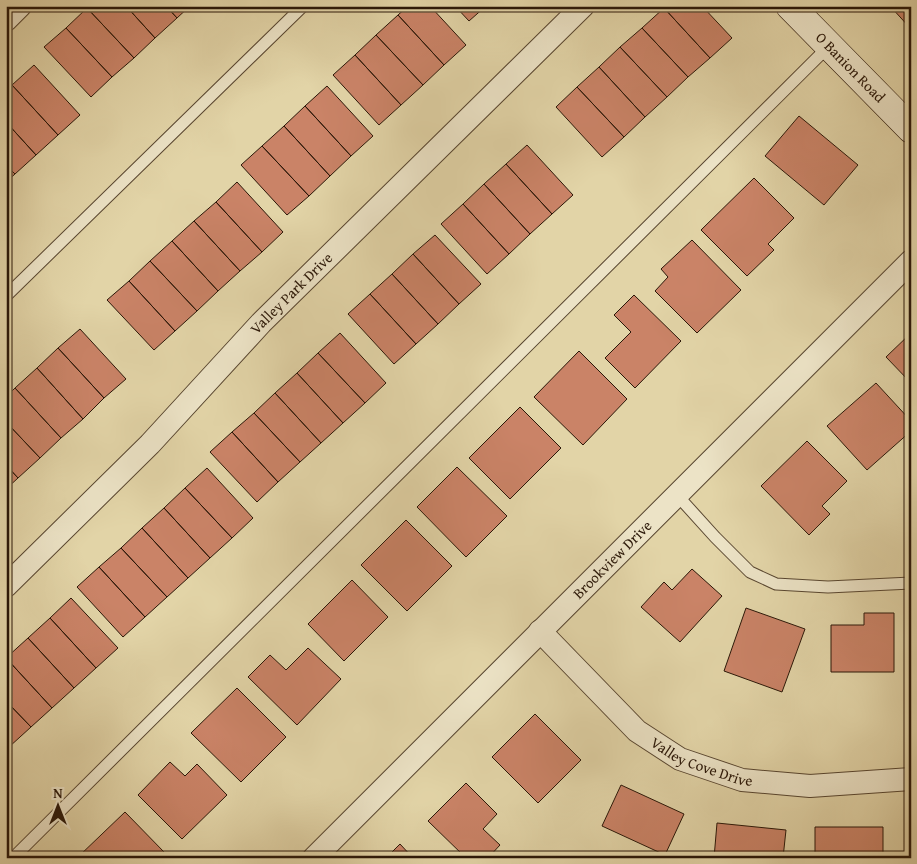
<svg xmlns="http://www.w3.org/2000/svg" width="917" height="864" font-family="'Gentium Book Plus',serif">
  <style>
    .building { fill: #ca8367; stroke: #2a1708 }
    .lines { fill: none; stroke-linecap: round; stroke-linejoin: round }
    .lane-casing { stroke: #584630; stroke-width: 13 }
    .street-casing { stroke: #584630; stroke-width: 24 }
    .secondary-casing { stroke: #2a1708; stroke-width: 29 }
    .lane { stroke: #ece3c6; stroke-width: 11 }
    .street { stroke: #ece3c6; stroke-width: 22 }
    .secondary { stroke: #ece3c6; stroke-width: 28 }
    .labels { text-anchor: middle; stroke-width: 4; stroke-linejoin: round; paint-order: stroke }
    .street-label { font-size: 15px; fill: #2a1708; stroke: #ece3c6 }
  </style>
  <rect width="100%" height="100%" fill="#e2d4a7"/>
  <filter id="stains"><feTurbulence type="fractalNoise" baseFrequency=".004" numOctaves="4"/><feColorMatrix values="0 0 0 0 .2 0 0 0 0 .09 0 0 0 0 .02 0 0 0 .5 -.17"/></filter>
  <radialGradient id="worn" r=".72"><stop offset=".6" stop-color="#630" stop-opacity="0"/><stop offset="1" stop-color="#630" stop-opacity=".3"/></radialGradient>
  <path class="building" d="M89 6H126L155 38 134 58 87 8Z
    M126 6H166L177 18 155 38Z
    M166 6H190L177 18Z
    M408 6H430L466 45 444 65 398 15Z
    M455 6H486L469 21Z
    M665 6H702L732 38 710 58 664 8Z
    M890 6H911V29Z
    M87 8 134 58 112 77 66 28Z
    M664 8 710 58 688 77 642 28Z
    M398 15 444 65 423 85 376 35Z
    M66 28 112 77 91 97 44 47Z
    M642 28 688 77 667 97 620 47Z
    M376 35 423 85 401 105 355 55Z
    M620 47 667 97 645 117 599 67Z
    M355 55 401 105 379 125 333 75Z
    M34 65 80 115 58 135 12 85Z
    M599 67 645 117 624 137 577 87Z
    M12 85 58 135 36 155 6 122V90Z
    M327 86 373 136 351 156 305 106Z
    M577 87 624 137 602 157 556 107Z
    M305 106 351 156 330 176 284 126Z
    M799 116 858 165 824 205 765 156Z
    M6 122 36 155 15 174 6 165Z
    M284 126 330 176 309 196 262 146Z
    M527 145 573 195 552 214 506 164Z
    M262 146 309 196 287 215 241 165Z
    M506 164 552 214 530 234 484 184Z
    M6 165 15 174 6 182Z
    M754 178 794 218 768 244 774 250 747 276 701 230Z
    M237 182 283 232 262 252 216 202Z
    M484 184 530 234 509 254 463 204Z
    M216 202 262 252 240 271 194 221Z
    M463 204 509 254 487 274 441 224Z
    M194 221 240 271 218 291 172 241Z
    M435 235 481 284 459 304 413 254Z
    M692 240 741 290 697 333 655 291 668 277 661 269Z
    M172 241 218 291 197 311 150 261Z
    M413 254 459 304 438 324 392 274Z
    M150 261 197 311 175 331 129 281Z
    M392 274 438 324 416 344 370 294Z
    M129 281 175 331 154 350 107 300Z
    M370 294 416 344 394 364 348 314Z
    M634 295 681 341 635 388 605 358 631 332 614 315Z
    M80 329 126 379 104 398 58 348Z
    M340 333 386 383 365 403 318 353Z
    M911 333V383L886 357Z
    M58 348 104 398 83 419 37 368Z
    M579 351 627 399 583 445 534 397Z
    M318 353 365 403 343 423 297 373Z
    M37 368 83 419 61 438 15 388Z
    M297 373 343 423 321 443 275 393Z
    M876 383 911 421V431L867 470 827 426Z
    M15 388 61 438 40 458 6 422V397Z
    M275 393 321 443 300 462 254 413Z
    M520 407 561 448 510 499 469 458Z
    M254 413 300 462 278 482 232 432Z
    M6 422 40 458 18 478 6 465Z
    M232 432 278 482 257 502 210 452Z
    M807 441 847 481 822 506 830 514 809 535 761 486Z
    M6 465 18 478 6 489Z
    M457 467 507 516 466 557 417 507Z
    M207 468 253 518 232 538 185 488Z
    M185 488 232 538 210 558 164 508Z
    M164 508 210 558 188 578 142 528Z
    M406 520 452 566 407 611 361 565Z
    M142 528 188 578 167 597 121 548Z
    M121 548 167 597 145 617 99 567Z
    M99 567 145 617 123 637 77 587Z
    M692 569 722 596 680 642 641 607 664 582 672 590Z
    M352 580 388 617 344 661 308 624Z
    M71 598 118 648 96 668 50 618Z
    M746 608 805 629 782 692 724 671Z
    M864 613H894V672H831V625H864Z
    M50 618 96 668 74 688 28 638Z
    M28 638 74 688 52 708 6 658Z
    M308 648 341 679 297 725 248 677 270 655 286 670Z
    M6 658 52 708 31 727 6 701Z
    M237 688 286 737 241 782 191 733Z
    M6 701 31 727 9 747 6 744Z
    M535 714 581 760 538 803 492 757Z
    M170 762 185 776 197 764 227 795 182 839 138 795Z
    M466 783 497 814 483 829 500 845 488 858H466L428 821Z
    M621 785 684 814 665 855 602 826Z
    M125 812 164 852 158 858H79L78 857Z
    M717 823 786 830 783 858H714Z
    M909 825H911V858H909Z
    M815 827H883V858H815Z
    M400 844 413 858H386Z"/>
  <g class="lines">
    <g class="lane-casing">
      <path id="lane" d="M6 296 303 6
        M677 495 715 537 750 572 776 584 828 587 911 583
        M13 858 829 46"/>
    </g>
    <g class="street-casing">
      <g id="street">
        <path d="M6 20 20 6"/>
        <path id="s1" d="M6 586 150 444 261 323 583 6"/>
        <path id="s2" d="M540 631 637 731 680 759 742 780 810 786 911 779"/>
        <path id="s3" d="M314 858 911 261"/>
      </g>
    </g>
    <g class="secondary-casing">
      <g id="secondary">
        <path id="s4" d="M790 6 911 129"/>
      </g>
    </g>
    <use href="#lane" class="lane"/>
    <use href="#street" class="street"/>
    <use href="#secondary" class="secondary"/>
  </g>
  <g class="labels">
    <g class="street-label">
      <text dy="5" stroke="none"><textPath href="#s4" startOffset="86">O Banion Road</textPath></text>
      <text dy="5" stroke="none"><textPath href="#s1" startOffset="409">Valley Park Drive</textPath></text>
      <text dy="5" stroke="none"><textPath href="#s3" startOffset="422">Brookview Drive</textPath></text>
      <text dy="5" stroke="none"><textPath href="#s2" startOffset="212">Valley Cove Drive</textPath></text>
    </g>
  </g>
  <rect width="917" height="864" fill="none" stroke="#e2d4a7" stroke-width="25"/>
  <rect x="8" y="8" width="902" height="849" fill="none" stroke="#2a1708" stroke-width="2.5"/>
  <rect x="12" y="12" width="892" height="839" fill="none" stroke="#2a1708"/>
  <g transform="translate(58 806)" stroke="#ece3c6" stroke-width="4" paint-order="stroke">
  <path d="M0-4L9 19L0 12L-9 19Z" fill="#2a1708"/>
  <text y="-8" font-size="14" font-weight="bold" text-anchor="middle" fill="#2a1708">N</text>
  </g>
  <rect width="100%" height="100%" filter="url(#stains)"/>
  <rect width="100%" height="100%" fill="url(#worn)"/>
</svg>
